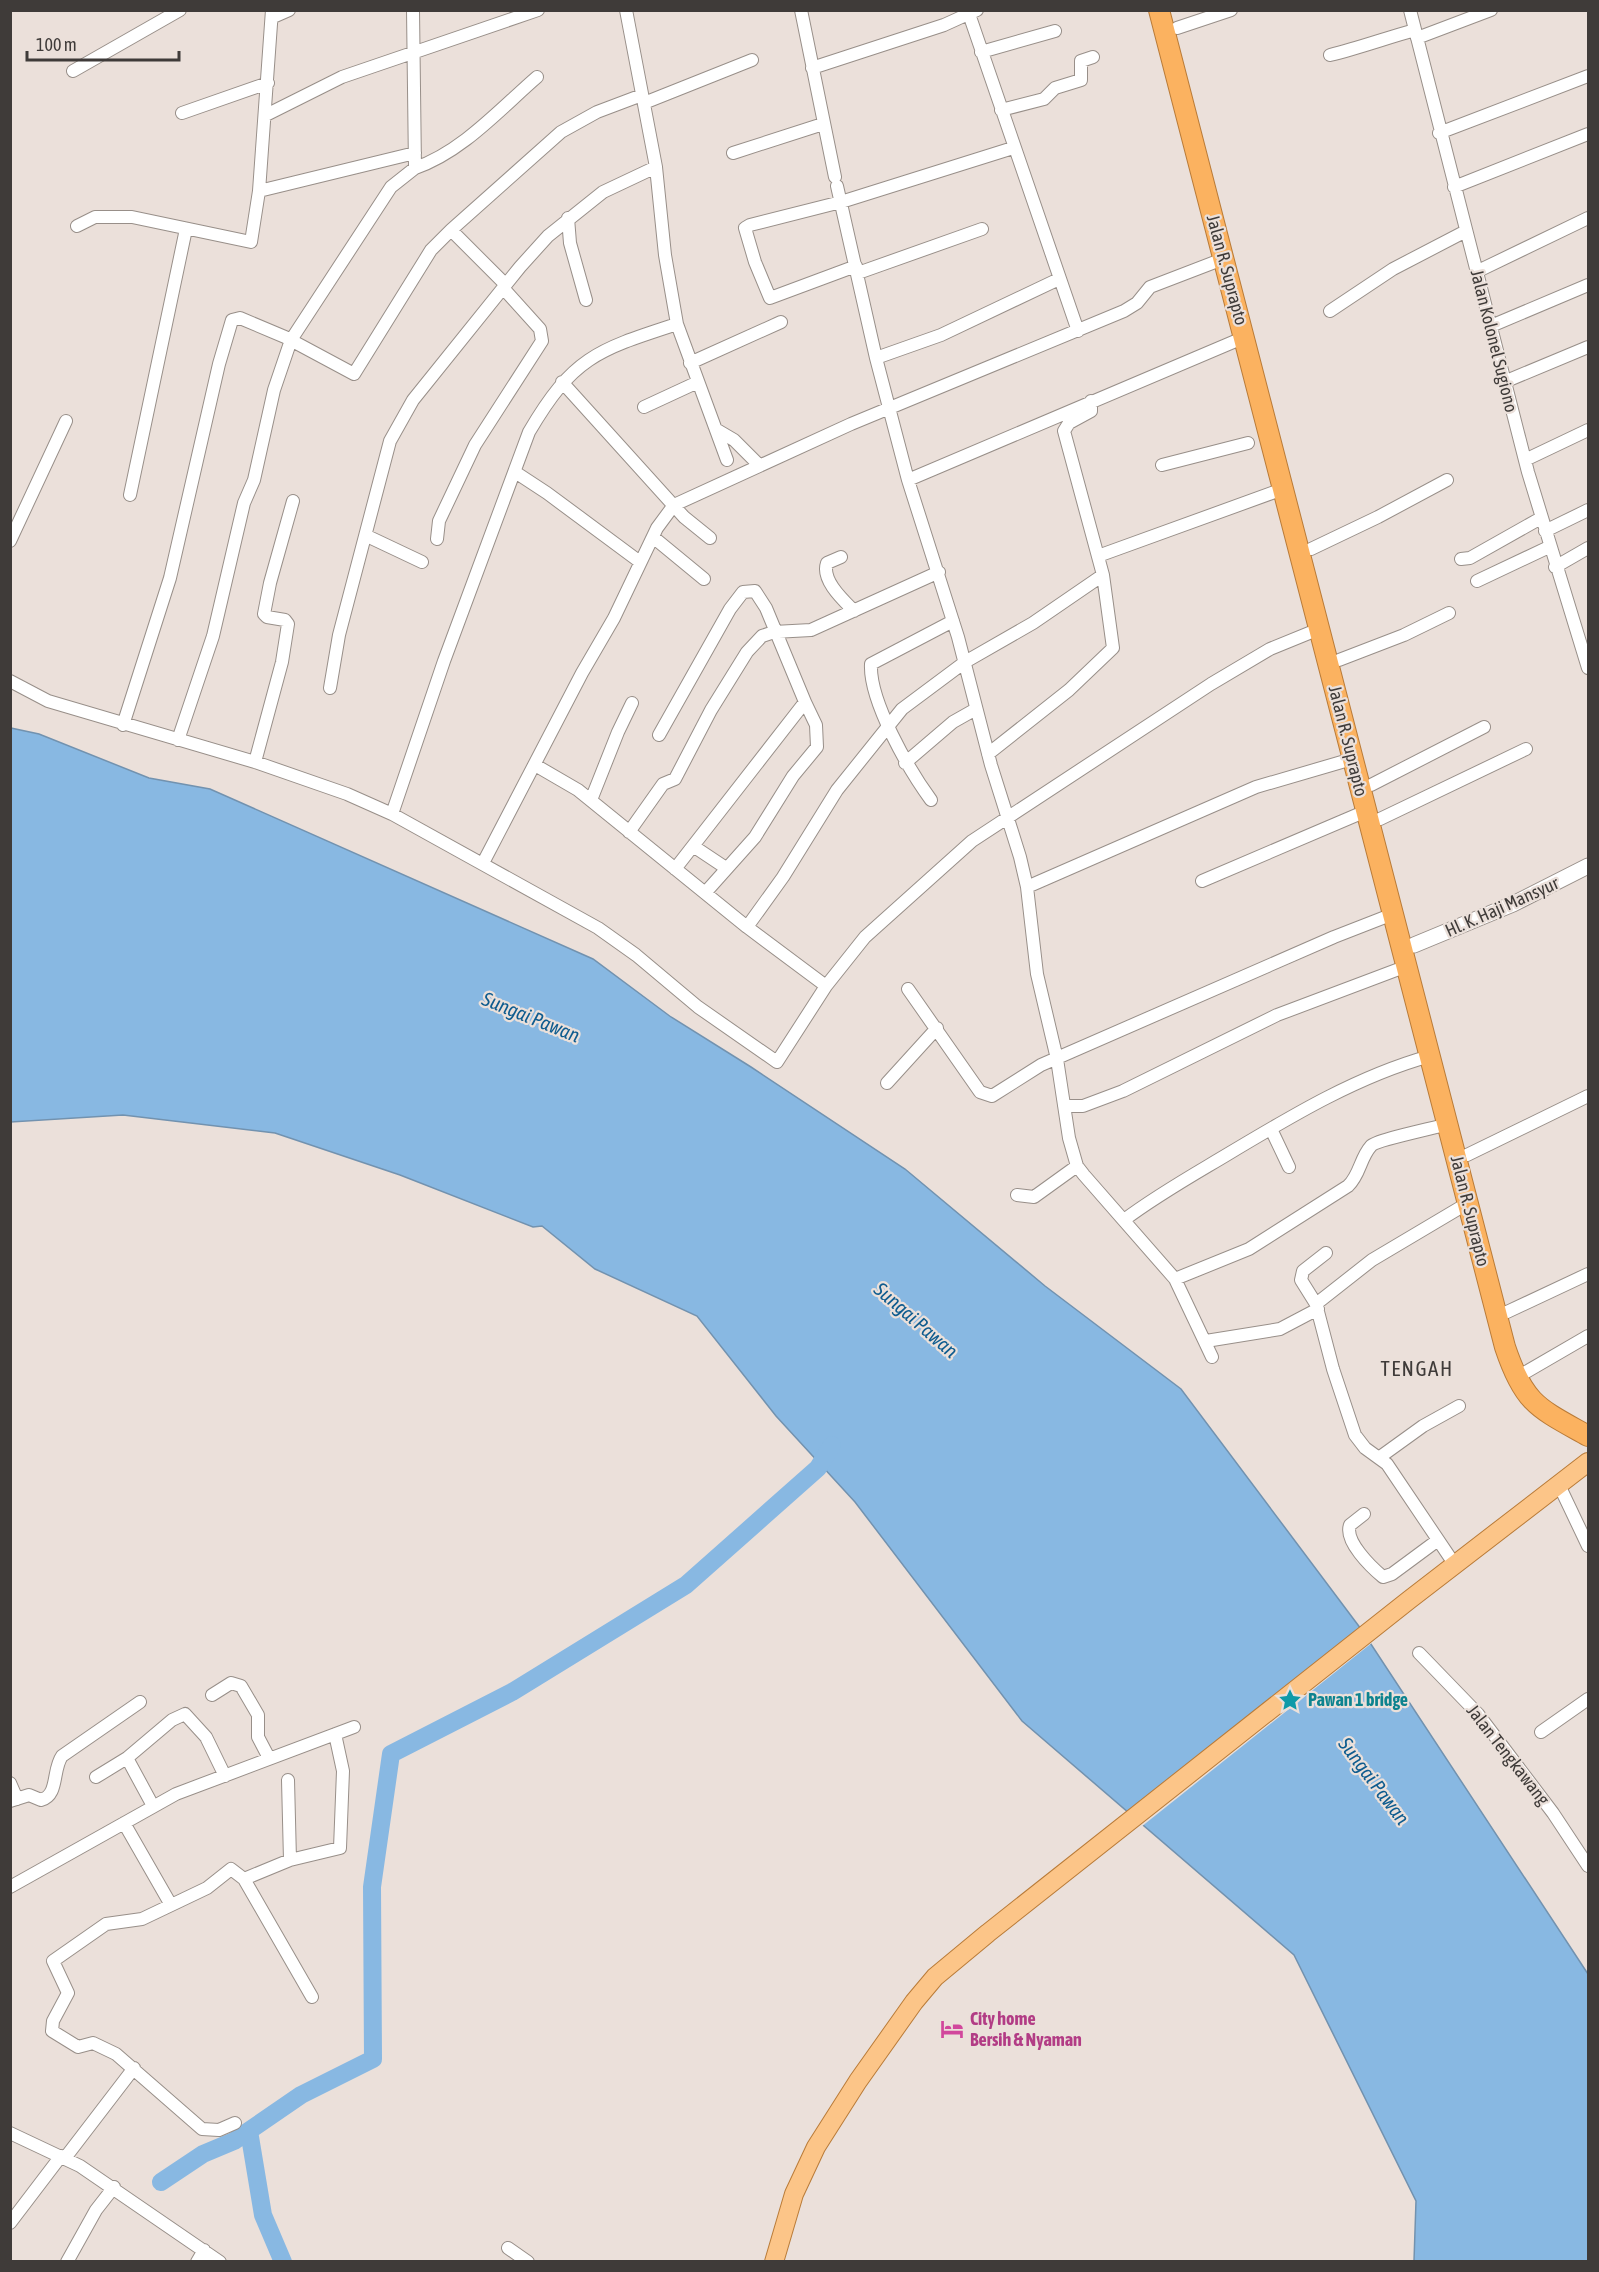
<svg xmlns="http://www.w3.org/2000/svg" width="1599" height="2272" font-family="'Asap Condensed',sans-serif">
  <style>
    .water { fill: #88b8e2; stroke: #7292af; stroke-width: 1.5 }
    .pier { fill: #ebe0da }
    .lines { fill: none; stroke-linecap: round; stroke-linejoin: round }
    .river { stroke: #88b8e2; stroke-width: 18 }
    .minor-casing { stroke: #988f89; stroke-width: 14 }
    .tertiary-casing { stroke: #988f89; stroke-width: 17 }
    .primary-casing { stroke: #b97b38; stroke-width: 20 }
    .trunk-casing { stroke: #b97b38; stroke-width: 22 }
    .minor { stroke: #fff; stroke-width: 12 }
    .tertiary { stroke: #fff; stroke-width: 15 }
    .primary { stroke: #fcc588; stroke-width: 18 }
    .trunk { stroke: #fbb260; stroke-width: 20 }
    .labels { text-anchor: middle; stroke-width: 4.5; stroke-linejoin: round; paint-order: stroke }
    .street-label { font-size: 18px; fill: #3f3b39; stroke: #ebe0da }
    .culture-label { font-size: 18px; font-weight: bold; fill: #0d838f; stroke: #ebe0da; text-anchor: start }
    .hotel-label { font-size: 18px; font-weight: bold; fill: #b23c85; stroke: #ebe0da; text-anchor: start }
    .water-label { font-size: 20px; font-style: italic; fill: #0f5c8f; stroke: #ebe0da }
    .quarter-label { font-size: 21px; letter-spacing: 1.5px; fill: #3f3b39; stroke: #ebe0da }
  </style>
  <rect width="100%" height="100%" fill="#ebe0da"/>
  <path class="water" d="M11 728 39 734 149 778 210 789 593 959 671 1017 751 1067 905 1169 1045 1286 1181 1389 1361 1629 1588 1974V2261H1414L1416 2201 1294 1955 1022 1721 855 1502 776 1416 697 1316 595 1269 542 1226 533 1227 400 1175 275 1133 123 1115 11 1122Z"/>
  <path class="pier" d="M1365 1630 1373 1642 1141 1827 1130 1818Z"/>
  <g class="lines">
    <path class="river" d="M249 2131 263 2215 283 2262
      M161 2182 203 2154 234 2141 301 2095 373 2059 372 1887 391 1754 512 1692 686 1585 818 1468 832 1445"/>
    <g class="minor-casing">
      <path id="minor" d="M413 10 415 168C462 152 500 109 537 77
        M626 10 656 167 665 255 677 324 727 460
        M801 10 835 177
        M1410 10 1528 472 1588 668
        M969 14 1078 331
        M273 17 289 10
        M1177 28 1231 10
        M1417 38 1491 10
        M981 52 1055 31
        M1330 55C1359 48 1386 38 1415 30
        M812 68 944 25 977 10
        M73 71 180 10
        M644 103 752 60
        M1001 110 1044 99 1055 88 1081 80V61L1093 57
        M182 113 268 83
        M266 115 342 77 538 10
        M1439 133 1588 76
        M733 153 823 124
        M837 186 876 358 908 480 958 637 991 765 1020 857 1027 887 1037 974 1057 1059 1069 1138 1077 1166 1084 1175 1175 1279 1212 1357
        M1454 187 1588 134
        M259 191 415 153
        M568 218 570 243 586 300
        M77 226 95 217H132L251 242 259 191 272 10
        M451 230 561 132 597 112 642 95
        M856 266 770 298 755 262 745 228 750 225 841 202 1013 148
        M1476 272 1588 218
        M858 273 982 229
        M1330 311 1393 269 1466 231
        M1491 326 1588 285
        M876 358 941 335 1059 279
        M690 363 781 322
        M562 382 684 517 710 538
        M1504 382 1588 347
        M644 407 698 382
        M717 430 734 440 759 465
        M1525 460 1588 430
        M1162 465 1248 443
        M515 472 547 493 640 562
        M908 480 1245 337
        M130 495 186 229
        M1545 531 1588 510
        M367 536 422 562
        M653 537 704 579
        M437 539 439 521 475 445 542 341 540 329 503 288
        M10 541 66 421
        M1311 549 1378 517 1447 480
        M1098 556 1283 489
        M841 557 827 563C821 580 843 600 854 611
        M1461 559 1470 558 1541 518
        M1555 567 1588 548
        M1477 581 1549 547
        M1339 660 1404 635 1449 613
        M10 681 48 701 255 762 347 794 392 814 598 928 636 955 698 1007 777 1062 826 986 865 937 972 841 1211 684 1270 649 1319 629
        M330 688 339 635 390 441 413 400 520 267 548 236 603 192 656 167
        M123 725 170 578 219 364 232 320 240 318 285 337 354 374 431 250 451 230 506 285
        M659 735 730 609 743 592 755 591 766 608 805 702 675 869
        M178 740 213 636 244 503 254 480 274 390 291 340 391 187 415 168
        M988 754 1069 690 1113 648 1103 575
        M255 762 282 662 288 624 285 620 267 617 264 614 270 583 293 501
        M905 763 953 722 976 709
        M535 765 578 790 747 927 826 986
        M1371 785 1484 727
        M591 800 618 732 632 703
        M931 800C909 770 869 701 871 664L953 621
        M392 814 444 661 529 432C573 357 597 350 677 324
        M1380 819 1526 749
        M629 832 663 784 675 779 711 710 747 652 762 636 774 632 811 630 939 572
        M693 846 726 868
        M483 863 582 673 614 618 657 528 674 505 851 424 1124 311 1137 303 1150 287 1223 259
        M1202 881 1366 811
        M1027 887 1256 787 1352 759
        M705 893 755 837 793 776 817 747 816 725 805 702
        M747 927 783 877 837 790 902 709 965 662 1033 623 1103 575 1064 431 1069 423 1091 411V401
        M908 989 980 1092 992 1096 1041 1065 1334 937 1393 914
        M887 1083 937 1028
        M1064 1106H1083L1123 1091 1277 1015 1407 966
        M1271 1129 1289 1167
        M1467 1155 1588 1096
        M1017 1195 1034 1197 1077 1166
        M1124 1220C1157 1195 1193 1175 1228 1154 1293 1115 1358 1076 1430 1056
        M1326 1253 1303 1271 1301 1280 1316 1304 1333 1369 1355 1435 1365 1448 1387 1464 1455 1565
        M1175 1279 1249 1249 1348 1186C1360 1175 1360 1158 1371 1146 1376 1140 1435 1128 1448 1124
        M1316 1304 1372 1260 1468 1203
        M1507 1312 1588 1274
        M1206 1341 1280 1329 1318 1309
        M1526 1372 1588 1336
        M1380 1457 1423 1426 1459 1406
        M1559 1485 1588 1546
        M1364 1514 1350 1525C1344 1541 1371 1567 1383 1577L1392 1574 1438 1540
        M1419 1653 1478 1714 1553 1813 1588 1866
        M212 1695 231 1683 241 1686 258 1715V1737L269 1758
        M1541 1732 1588 1699
        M127 1758 153 1806
        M96 1777 127 1758 172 1720 185 1714 206 1737 225 1776
        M288 1780 290 1860
        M10 1783 17 1799
        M10 1801 29 1795 41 1800C59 1795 52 1770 62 1756L140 1702
        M124 1823 171 1905
        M244 1879 312 1997
        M10 1887 176 1794 354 1727
        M235 2123 219 2130 202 2129 116 2054 93 2043 78 2047 52 2031 53 2021 68 1993 53 1961 106 1924 142 1919 207 1888 231 1869 244 1879 290 1860 340 1848 343 1771 335 1734
        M10 2133 80 2166 220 2262
        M65 2158 134 2068
        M10 2223 61 2156
        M508 2248 528 2262
        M67 2262 96 2210 114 2187
        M197 2262 204 2250"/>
    </g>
    <g class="tertiary-casing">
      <path id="tertiary" d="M1414 945 1513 904 1588 866"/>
    </g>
    <g class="primary-casing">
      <path id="primary" d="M774 2262 794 2194 816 2147 858 2081 914 2002 935 1977 988 1933 1409 1600 1588 1462"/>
    </g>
    <g class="trunk-casing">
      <path id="trunk" d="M1159 10 1505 1347C1524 1404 1538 1408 1588 1436"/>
    </g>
    <use href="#minor" class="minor"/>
    <use href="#tertiary" class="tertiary"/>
    <use href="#primary" class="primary"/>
    <use href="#trunk" class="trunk"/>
  </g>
  <defs>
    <g id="sight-bare" transform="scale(1.8)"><path d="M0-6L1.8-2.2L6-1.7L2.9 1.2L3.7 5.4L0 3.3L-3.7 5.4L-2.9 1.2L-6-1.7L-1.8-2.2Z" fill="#0f9aa8" stroke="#ebe0da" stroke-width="2.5" paint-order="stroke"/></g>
    <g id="hotel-bare" transform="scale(1.8)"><path d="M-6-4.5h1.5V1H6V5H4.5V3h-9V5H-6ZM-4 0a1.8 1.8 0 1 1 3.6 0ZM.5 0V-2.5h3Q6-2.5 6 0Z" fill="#d1479c" stroke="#ebe0da" stroke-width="2.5" paint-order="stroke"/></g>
  </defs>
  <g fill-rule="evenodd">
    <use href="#sight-bare" x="1290" y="1700"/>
    <use href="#hotel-bare" x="952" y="2029"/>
  </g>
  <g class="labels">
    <g class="street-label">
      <text transform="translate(1227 270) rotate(75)" y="6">Jalan R. Suprapto</text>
      <text transform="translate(1494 341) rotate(76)" y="6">Jalan Kolonel Sugiono</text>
      <text transform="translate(1348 741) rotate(76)" y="6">Jalan R. Suprapto</text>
      <text transform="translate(1502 907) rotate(-24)" y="6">Hl. K. Haji Mansyur</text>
      <text transform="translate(1470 1211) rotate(76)" y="6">Jalan R. Suprapto</text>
      <text transform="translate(1508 1755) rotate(52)" y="6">Jalan Tengkawang</text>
    </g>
    <g class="culture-label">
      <text x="1308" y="1706">Pawan 1 bridge</text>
    </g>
    <g class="hotel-label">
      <text x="970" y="2025">City home<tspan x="970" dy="21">Bersih &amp; Nyaman</tspan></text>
    </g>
    <g class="water-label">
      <text transform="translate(531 1017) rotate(22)" y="7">Sungai Pawan</text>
      <text transform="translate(916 1320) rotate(41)" y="7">Sungai Pawan</text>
      <text transform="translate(1374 1781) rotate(53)" y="7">Sungai Pawan</text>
    </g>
    <g class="quarter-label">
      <text x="1417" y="1376">TENGAH</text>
    </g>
  </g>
  <rect width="1599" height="2272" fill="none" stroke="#3f3b39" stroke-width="24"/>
  <path d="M27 51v9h152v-9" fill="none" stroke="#3f3b39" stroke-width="3"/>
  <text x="36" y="51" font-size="18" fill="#3f3b39" stroke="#ebe0da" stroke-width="4.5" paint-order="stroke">100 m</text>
</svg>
